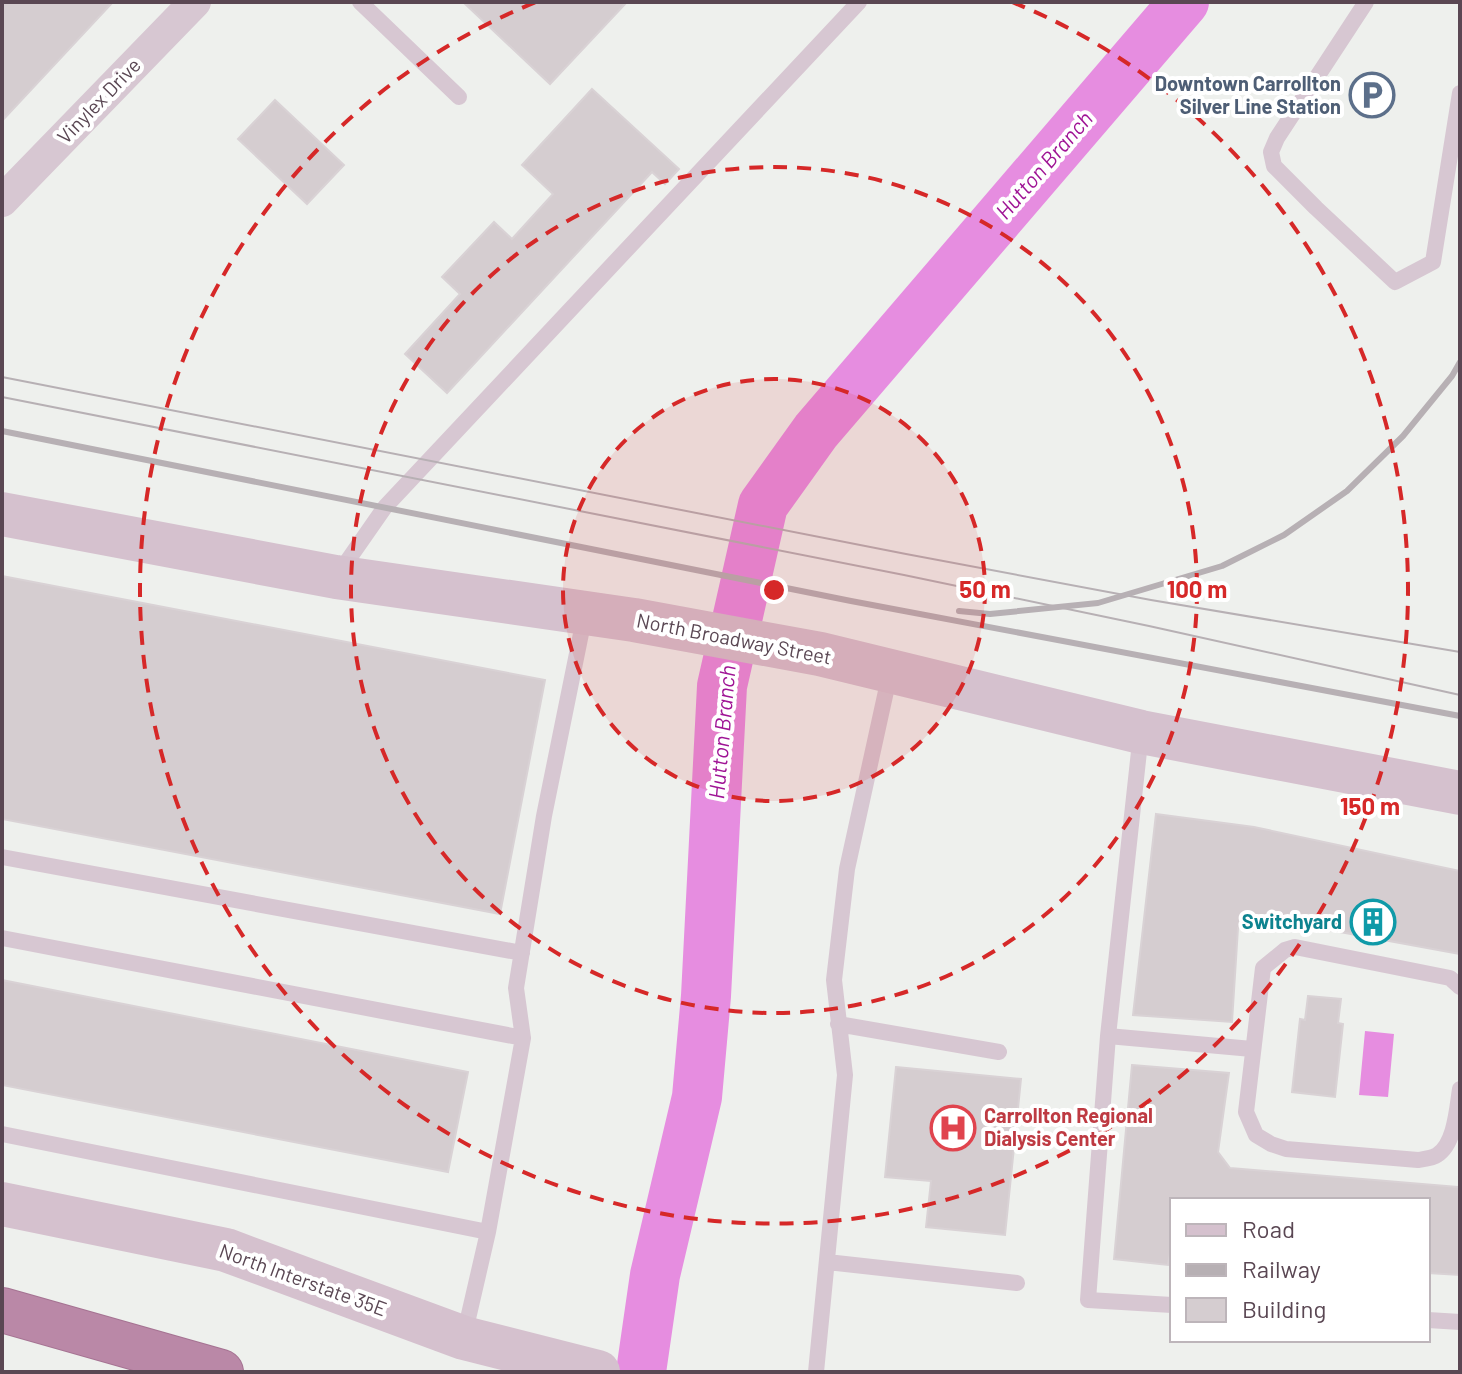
<svg xmlns="http://www.w3.org/2000/svg" width="1462" height="1374" font-family="Barlow,sans-serif">
  <style>
    .water { fill: #e68de0 }
    .lines { fill: none; stroke-linecap: round; stroke-linejoin: round }
    .river { stroke: #e68de0; stroke-width: 50 }
    .building { fill: #d5cdd0; stroke: #d9d2d5; stroke-width: 2 }
    .highway-casing { stroke: #a57392; stroke-width: 46 }
    .lane { stroke: #d7c7d2; stroke-width: 16 }
    .street { stroke: #d7c7d2; stroke-width: 32 }
    .secondary { stroke: #d5c1ce; stroke-width: 44 }
    .highway { stroke: #ba88a7; stroke-width: 44 }
    .tram { stroke: #b7b0b4; stroke-width: 2 }
    .rail { stroke: #b7b0b4; stroke-width: 6 }
    .ring { fill: none; stroke: #d62828; stroke-width: 4; stroke-dasharray: 14 10 }
    .labels { text-anchor: middle; stroke-width: 8; stroke-linejoin: round; paint-order: stroke }
    .service-label { font-size: 20px; font-weight: bold; fill: #4e5e75; stroke: #fff; text-anchor: end }
    .street-label { font-size: 20px; fill: #5a4753; stroke: #fff }
    .culture-label { font-size: 20px; font-weight: bold; fill: #0d838f; stroke: #fff; text-anchor: end }
    .health-label { font-size: 20px; font-weight: bold; fill: #be3a42; stroke: #fff; text-anchor: start }
    .water-label { font-size: 22px; font-style: italic; fill: #9f1495; stroke: #fff }
    .centre { fill: #d62828; stroke: #fff; stroke-width: 4 }
    .ring-label { font-size: 24px; text-anchor: middle; font-weight: bold; fill: #d62828; stroke: #fff; stroke-width: 8; stroke-linejoin: round; paint-order: stroke }
  </style>
  <rect width="100%" height="100%" fill="#eef0ed"/>
  <path class="water" d="M1365 1031 1394 1034 1388 1097 1359 1095Z"/>
  <g class="lines">
    <path class="river" d="M641 1372 655 1275 697 1097 706 996 722 686 763 505 816 431 1184 2"/>
  </g>
  <path class="building" d="M2 2H113L2 121Z
    M463 2H627L550 84Z
    M592 89 679 169 665 184 652 172 447 393 405 354 460 294 442 277 494 222 512 239 553 194 522 165Z
    M275 100 344 165 307 204 238 139Z
    M2 576 545 680 500 914 2 819Z
    M1156 814 1254 827 1460 871V954L1253 916 1238 928 1232 1022 1133 1015Z
    M2 980 468 1072 448 1172 2 1085Z
    M1308 996 1341 999 1338 1023 1343 1024 1335 1097 1292 1092 1300 1019 1305 1020Z
    M1132 1065 1229 1073 1218 1152 1230 1168 1458 1187 1460 1186V1275L1428 1273V1200H1172V1253H1170L1168 1265 1114 1259Z
    M896 1067 1021 1079 1005 1235 926 1227 931 1181 885 1177Z"/>
  <g class="lines">
    <g class="highway-casing">
      <path id="highway" d="M2 1310 221 1372"/>
    </g>
    <path class="lane" d="M360 2 459 97
      M1366 2 1277 138 1271 152 1274 166 1316 208 1395 282 1433 262 1460 93
      M339 573 385 507 859 2
      M1141 733 1108 1036 1088 1300 1172 1305
      M2 857 522 953
      M2 938 523 1038 488 1232 464 1336
      M1460 987 1450 978 1295 947 1285 950 1263 968 1246 1112 1256 1135 1271 1144 1286 1149 1418 1160C1424 1159 1433 1158 1437 1155 1455 1144 1457 1108 1460 1089
      M838 1024 999 1052
      M1108 1036 1252 1049
      M523 1038 516 988 544 816 585 614
      M2 1134 488 1232
      M827 1262 1017 1283
      M1428 1320 1460 1322
      M816 1372 845 1075 834 980 847 869 890 673"/>
    <path class="street" d="M2 201 195 2"/>
    <path class="secondary" d="M2 514 336 577 634 620 820 654 1141 732 1460 793
      M2 1204 226 1250 464 1338 598 1372"/>
    <use href="#highway" class="highway"/>
    <path class="tram" d="M2 377 906 554 1151 600 1460 652
      M2 397 904 575 1149 626 1460 695"/>
    <path class="rail" d="M2 431 851 601 1460 716
      M959 611 990 614 1098 603 1222 566 1284 535 1347 491 1403 436 1452 376 1460 362"/>
  </g>
  <circle cx="774" cy="590" r="211" fill="#d62828" fill-opacity=".12"/>
  <g class="ring">
    <circle cx="774" cy="590" r="211"/>
    <circle cx="774" cy="590" r="423"/>
    <path d="M1012 2A634 634 0 1 1 536 2"/>
  </g>
  <defs>
    <g id="parking-ring" transform="scale(2.3)"><circle r="9.5" fill="#fff" stroke="#5c6f8a" stroke-width="1.5"/><path d="M-3.5-5.5H1a3.5 3.5 0 0 1 0 7H-1V5.5H-3.5ZM-1-3.4V-.6H.8a1.4 1.4 0 0 0 0-2.8Z" fill="#5c6f8a"/></g>
    <g id="building-ring" transform="scale(2.3)"><circle r="9.5" fill="#fff" stroke="#0f9aa8" stroke-width="1.5"/><path d="M-4-6H4V6H1V3H-1V6H-4ZM-2.5-4.3h1.7v1.8h-1.7ZM.8-4.3h1.7v1.8H.8ZM-2.5-1h1.7V.8h-1.7ZM.8-1h1.7V.8H.8Z" fill="#0f9aa8"/></g>
    <g id="hospital-ring" transform="scale(2.3)"><circle r="9.5" fill="#fff" stroke="#e0444e" stroke-width="1.5"/><path d="M-5-5h3v3.5h4V-5h3V5h-3V1.5h-4V5h-3Z" fill="#e0444e"/></g>
  </defs>
  <g fill-rule="evenodd">
    <use href="#parking-ring" x="1372" y="95"/>
    <use href="#building-ring" x="1373" y="922"/>
    <use href="#hospital-ring" x="953" y="1128"/>
  </g>
  <g class="labels">
    <g class="service-label">
      <text x="1341" y="91">Downtown Carrollton<tspan x="1341" dy="23">Silver Line Station</tspan></text>
    </g>
    <g class="street-label">
      <text transform="translate(99 101) rotate(-46)" y="7">Vinylex Drive</text>
      <text transform="translate(734 639) rotate(11)" y="7">North Broadway Street</text>
      <text transform="translate(303 1280) rotate(20)" y="7">North Interstate 35E</text>
    </g>
    <g class="culture-label">
      <text x="1342" y="929">Switchyard</text>
    </g>
    <g class="health-label">
      <text x="984" y="1123">Carrollton Regional<tspan x="984" dy="23">Dialysis Center</tspan></text>
    </g>
    <g class="water-label">
      <text transform="translate(1044 165) rotate(-49)" y="8">Hutton Branch</text>
      <text transform="translate(722 732) rotate(-85)" y="8">Hutton Branch</text>
    </g>
  </g>
  <circle cx="774" cy="590" r="12" class="centre"/>
  <g class="ring-label">
    <text x="985" y="598">50 m</text>
    <text x="1197" y="598">100 m</text>
    <text x="1370" y="815">150 m</text>
  </g>
  <rect width="1462" height="1374" fill="none" stroke="#5a4753" stroke-width="8"/>
  <rect x="1170" y="1198" width="260" height="144" fill="#ffffff" stroke="#bdb5ba" stroke-width="2"/>
  <rect x="1186" y="1224" width="40" height="12" fill="#d5c1ce" stroke="#bdb5ba" stroke-width="2"/>
  <text x="1242" y="1238" font-size="24" fill="#5a4753">Road</text>
  <rect x="1186" y="1264" width="40" height="12" fill="#b7b0b4" stroke="#bdb5ba" stroke-width="2"/>
  <text x="1242" y="1278" font-size="24" fill="#5a4753">Railway</text>
  <rect x="1186" y="1298" width="40" height="24" fill="#d5cdd0" stroke="#bdb5ba" stroke-width="2"/>
  <text x="1242" y="1318" font-size="24" fill="#5a4753">Building</text>
</svg>
